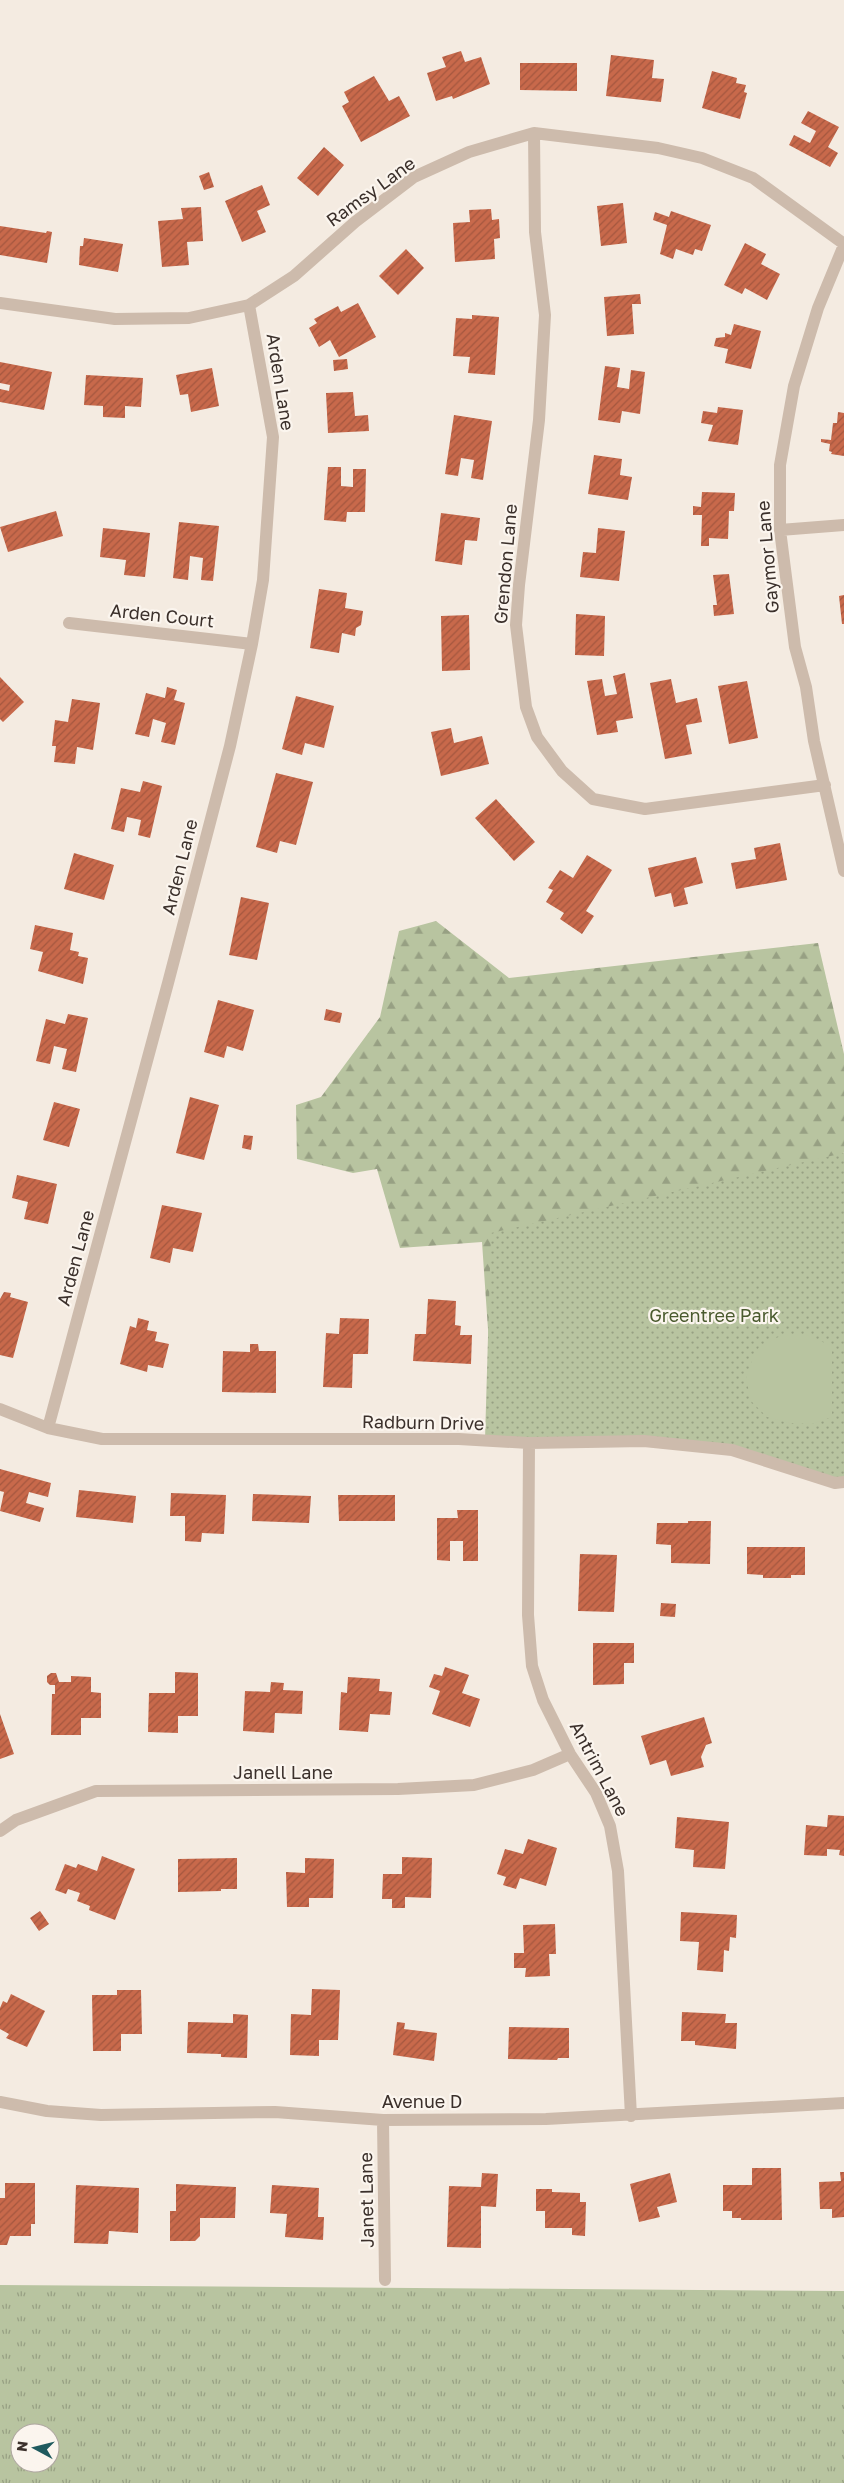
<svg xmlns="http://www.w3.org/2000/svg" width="844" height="2483" font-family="'Golos Text',sans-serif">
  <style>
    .grass { fill: url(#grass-tufts); fill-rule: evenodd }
    .forest { fill: url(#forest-firs) }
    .park { fill: url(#park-dots) }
    .pitch { fill: #b8c4a0 }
    .building { fill: url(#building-hatch) }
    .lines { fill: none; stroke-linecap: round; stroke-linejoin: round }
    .minor { stroke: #cdbbac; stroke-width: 12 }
    .labels { text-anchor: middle; stroke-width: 4.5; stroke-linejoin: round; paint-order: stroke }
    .street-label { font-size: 18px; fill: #3b302b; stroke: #fbf5ee }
    .park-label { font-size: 18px; fill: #4a5a2e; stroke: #fbf5ee }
  </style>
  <defs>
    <pattern id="grass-tufts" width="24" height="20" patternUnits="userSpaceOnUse" patternTransform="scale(1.25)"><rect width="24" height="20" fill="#b8c4a0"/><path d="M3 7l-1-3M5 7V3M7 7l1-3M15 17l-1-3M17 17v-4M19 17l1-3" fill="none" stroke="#97a083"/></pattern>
    <pattern id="forest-firs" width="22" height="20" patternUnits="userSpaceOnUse" patternTransform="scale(1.25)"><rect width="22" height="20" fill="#b8c4a0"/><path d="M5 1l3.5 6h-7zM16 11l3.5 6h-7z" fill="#97a083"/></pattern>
    <pattern id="park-dots" width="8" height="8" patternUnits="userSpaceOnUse" patternTransform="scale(1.25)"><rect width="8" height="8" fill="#b8c4a0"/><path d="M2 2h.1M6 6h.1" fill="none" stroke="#97a083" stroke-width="1.8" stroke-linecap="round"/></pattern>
    <pattern id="building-hatch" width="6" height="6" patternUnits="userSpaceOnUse" patternTransform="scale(1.25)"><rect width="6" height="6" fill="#c8694b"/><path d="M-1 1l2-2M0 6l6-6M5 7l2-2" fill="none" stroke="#a4573f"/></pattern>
  </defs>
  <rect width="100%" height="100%" fill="#f4ebe1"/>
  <path class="grass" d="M0 2285 844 2291V2483H0ZM20 2433H50V2463H20Z"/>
  <path class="forest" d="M436 921 509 978 818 943 844 1054V1152L839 1167 489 1344 482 1242 400 1248 377 1169 353 1173 297 1159 296 1105 321 1097 380 1017 399 931Z"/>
  <path class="park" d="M844 1153V1482L732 1450 485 1440 491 1233Z"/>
  <path class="pitch" d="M784 1334H804L832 1346V1417L812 1424 789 1423 767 1417 751 1401 746 1378 751 1363 759 1347Z"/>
  <path class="building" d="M461 51 465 62 481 57 490 84 453 99 452 96 436 101 427 73 446 67 442 57Z
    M611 55 654 60 652 78 664 79 661 102 606 96Z
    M520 63H577V91L520 90Z
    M712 71 737 78 736 83 746 85 744 92 747 93 740 119 702 108Z
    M374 76 389 101 399 96 410 116 361 142 342 106 349 102 344 92Z
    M808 111 839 127 828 147 838 153 830 167 789 145 794 135 810 143 816 131 801 123Z
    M324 147 344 165 318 196 297 178Z
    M209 172 214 187 204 190 199 176Z
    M262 185 270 205 257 211 266 232 242 242 225 201Z
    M623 203 627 243 601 246 597 206Z
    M201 207 203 241 187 242 189 265 162 267 158 221 183 219 181 208Z
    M491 209 492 220 499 219 500 238 494 239 495 259 455 262 453 223 470 222 469 210Z
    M671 211 711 225 702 251 695 249 693 255 676 249 673 259 660 254 667 225 653 220 655 212 669 217Z
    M0 226 46 233 47 231 52 232 47 263 0 255Z
    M84 238 123 244 118 272 79 265 80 246H83Z
    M745 243 766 254 761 264 780 274 767 300 745 288 742 294 724 285Z
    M406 249 424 268 398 295 379 276Z
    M640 294 641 304H632L634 334 607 336 604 297Z
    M358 303 376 337 339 357 330 340 319 347 309 328 317 323 314 319 338 306 341 312Z
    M472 315 499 317 495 375 468 373 470 357 453 356 456 318 472 319Z
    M734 324 761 331 751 369 725 363 728 349 714 346 716 338 725 337V333L731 335Z
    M347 359 348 369 334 371 333 360Z
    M0 362 52 372 44 410 0 402V389L9 391 10 385 0 383Z
    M605 366 620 368 617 387 629 389 631 370 645 372 640 414 622 411 620 423 598 420Z
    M212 368 219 406 191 412 188 394 180 395 176 375Z
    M86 375 143 378 141 407 125 406V418L103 417V406L84 405Z
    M353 392 355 416 368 415 369 431 328 433 326 393Z
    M718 407 743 410 738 445 708 441 713 425 701 423 703 411 717 413Z
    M838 412 844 413V456L831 454 832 452 829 451 830 444 821 442V439L831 440 833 423H837Z
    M454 415 492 421 483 480 471 478 474 460 461 458 458 476 445 474Z
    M594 455 622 459 620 475 632 477 628 500 588 494Z
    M328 467H341V486L353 487V469H366L365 512H347L346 522 324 520Z
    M702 492 735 493 734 511H729L728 539 709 538V546H701L702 515H693V506L701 507Z
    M56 511 63 536 8 552 0 527Z
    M441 513 480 518 477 541 465 540 462 565 435 561Z
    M179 522 219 526 213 581 201 580 203 558 190 556 188 580 173 578Z
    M103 528 150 533 145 577 124 575 126 560 100 557Z
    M598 528 625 531 619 581 580 577 583 552 596 553Z
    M729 574 734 614 714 616 713 605H717L713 575Z
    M319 589 347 593 345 608 363 611 361 625 356 628 355 636 342 633 339 653 310 648Z
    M844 595V624H842L839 596Z
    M576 614 605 616 604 656 575 655Z
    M469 615 470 670 442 671 441 616Z
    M625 673 633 718 616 721 618 732 597 735 587 681 602 679 605 696 617 694 613 676Z
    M0 677 24 702 3 722 0 719Z
    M671 679 676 703 697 698 702 722 686 725 692 754 665 759 650 683Z
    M747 681 758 738 729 744 718 686Z
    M167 687 177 690 174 700 185 703 175 745 161 742 166 723 153 719 149 737 135 734 146 693 165 698Z
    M296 696 334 706 324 748 305 743 302 755 282 749Z
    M72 699 100 703 93 750 77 747 75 764 54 762 56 746H52L55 720 68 722Z
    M451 728 454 743 482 736 489 764 441 776 431 732Z
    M276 773 313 782 296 845 280 841 277 853 256 847Z
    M143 781 162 786 150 838 138 835 141 820 127 817 124 832 111 829 121 788 140 792Z
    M496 799 535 842 514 861 475 818Z
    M780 843 787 880 736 889 731 863 756 859 754 848Z
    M74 853 114 865 104 900 64 889Z
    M587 855 612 870 586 911 594 916 582 934 560 919 564 913 546 902 553 890 548 888 560 870 573 878Z
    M696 857 703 883 684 888 688 904 674 907 671 893 655 897 648 868Z
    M241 897 269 903 257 960 229 955Z
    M35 925 73 933 70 950 79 952 78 956 88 958 83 984 38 971 43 952 30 949Z
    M218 1000 254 1010 243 1051 227 1046 224 1058 204 1052Z
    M326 1009 342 1013 340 1023 324 1020Z
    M68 1014 88 1018 76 1072 62 1069 67 1049 54 1046 50 1064 36 1061 46 1019 65 1024Z
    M190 1097 219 1105 204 1160 176 1153Z
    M54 1102 80 1109 69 1147 43 1140Z
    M244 1135 253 1136 251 1150 242 1148Z
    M17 1175 57 1184 48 1224 24 1219 28 1202 12 1198Z
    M162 1205 202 1213 193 1252 173 1248 170 1263 150 1258Z
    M4 1292 11 1293 10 1297 28 1302 13 1358 0 1355V1299Z
    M428 1299 456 1301 455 1325 461 1326 460 1335H472L471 1364 413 1361 415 1334H426Z
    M138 1318 149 1321 147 1330 157 1332 155 1341 169 1344 163 1368 148 1365 147 1372 120 1364 130 1326 136 1328Z
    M340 1318 369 1319 368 1354H353L352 1388 323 1387 326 1333 339 1334Z
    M250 1344H258L259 1351H276V1393L222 1392 223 1351 250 1352Z
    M0 1469 51 1483 48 1497 29 1492 26 1503 44 1508 40 1522 0 1511 4 1492 0 1491Z
    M79 1490 136 1496 133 1523 76 1517Z
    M171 1493 226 1495 224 1534 202 1533 201 1542 185 1541V1516H170Z
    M253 1494 311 1496 309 1523 252 1521Z
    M338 1495H395V1521H339Z
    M457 1510H478V1561H463V1541H450V1561L437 1560V1518H458Z
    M688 1521H711L710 1564 671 1563V1545L656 1544 657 1523H688Z
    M747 1547H805V1575H791V1578H763V1575L747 1574Z
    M580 1554 617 1555 614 1612 578 1611Z
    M661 1603 676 1604 675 1617 660 1616Z
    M593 1643H634V1663H624V1684L593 1685Z
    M445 1667 469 1675 462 1693 480 1699 470 1727 432 1714 440 1691 429 1687 434 1674 442 1676Z
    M175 1672 198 1673V1716H178V1733L148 1732 149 1693H175Z
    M51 1673H56L59 1682H71V1676L91 1677V1692L101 1693V1718H81V1735H51L52 1694H55V1685H50L47 1682V1676Z
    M348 1677 380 1679 379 1691 392 1692 390 1715 370 1714 368 1732 339 1730 341 1692 347 1693Z
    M271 1682 284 1683 283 1690 303 1691 302 1714 275 1713 274 1733 243 1731 245 1691 270 1692Z
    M0 1714 14 1754 0 1759Z
    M704 1717 712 1743 706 1745 701 1757 704 1767 671 1776 666 1760 650 1765 641 1736Z
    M828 1815 844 1816V1856L839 1855 840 1850 827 1849V1856L804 1855 806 1825 827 1827Z
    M677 1817 729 1822 725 1869 693 1867 694 1850 675 1848Z
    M528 1839 557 1848 546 1886 520 1878 516 1889 503 1885 506 1877 497 1874 505 1849 523 1854Z
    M102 1856 135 1869 115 1920 89 1910 90 1906 77 1901 80 1893 68 1889 66 1894 55 1890 65 1864 76 1868 78 1864 97 1871Z
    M402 1857 432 1858 431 1898 405 1897V1908H392V1899H382L383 1874H402Z
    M237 1858V1889H221V1891L178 1892V1859Z
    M305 1858 334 1859 333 1898H309V1907H287L286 1872 305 1873Z
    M40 1911 49 1924 39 1931 30 1918Z
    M681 1912 737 1915 736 1938 730 1937 729 1951 724 1950 723 1972 697 1970 699 1942 680 1941Z
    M555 1924 556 1954H549L550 1976 525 1977 526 1968H514V1953H524L523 1925Z
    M312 1989 340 1990 338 2040H319V2056L290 2055 291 2014 311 2015Z
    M117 1990H141L142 2034H121V2051H93L92 1995H117Z
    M11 1994 45 2011 27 2047 6 2038 9 2034 0 2029V2008L3 2001 7 2003Z
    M682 2012 726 2014 725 2023H737L736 2049 695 2045V2041H681Z
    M233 2014 248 2015 247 2058 221 2057V2054L187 2053 188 2022 233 2023Z
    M397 2022 405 2023 404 2029 437 2033 434 2061 393 2055Z
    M509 2027 569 2028V2058H558L557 2060 508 2059Z
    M752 2168H781L782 2220H741V2218H732V2211H723V2185H752Z
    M840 2172H844V2217L832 2218V2209H820L819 2182 841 2181Z
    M482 2173 498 2174 496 2207 481 2206V2248L447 2247 449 2186 481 2187Z
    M670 2173 677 2202 657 2207 660 2217 639 2222 630 2184Z
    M5 2183H35V2224H31V2236H10L7 2245H0V2198H5Z
    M176 2184 236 2187 235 2218H200V2236L195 2241H170V2211H176Z
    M76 2185 139 2188 138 2233 109 2231 108 2244 74 2243Z
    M272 2185 319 2188 318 2217H324L323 2240 285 2237 287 2214 270 2213Z
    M536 2189H552V2192L580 2193V2202H586L585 2236 572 2235V2228H545V2211H536Z"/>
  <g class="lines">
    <path class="minor" d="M534 133 535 232 545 315 539 420 519 585 516 625 526 707 537 737 562 771 593 799 645 809 825 785
      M844 245 818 308 794 386 780 465V530L795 647 806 687 814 741 844 871
      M0 303 115 319 189 318 249 305 294 276 355 222 414 177 469 152 534 133 658 148 702 158 753 178 844 244
      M780 530 844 525
      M69 623 252 644
      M0 1409 48 1428 102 1439H459L529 1443 644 1441 732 1450 835 1483 844 1482
      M48 1428 168 983 230 746 252 644 263 580 273 437 249 305
      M529 1443 528 1615 532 1666 543 1700 570 1754 596 1793 610 1826 618 1871 631 2116
      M0 1831 16 1820 96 1791 398 1789 474 1785 533 1770 570 1754
      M0 2102 47 2111 101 2115 275 2112 383 2120 546 2119 844 2103
      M383 2120 385 2280"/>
  </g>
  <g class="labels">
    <g class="street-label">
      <text transform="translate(371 192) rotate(-36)" y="6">Ramsy Lane</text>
      <text transform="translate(280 382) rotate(81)" y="6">Arden Lane</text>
      <text transform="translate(768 557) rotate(-95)" y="6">Gaymor Lane</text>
      <text transform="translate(506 564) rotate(-85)" y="6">Grendon Lane</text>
      <text transform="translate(162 616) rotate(6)" y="6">Arden Court</text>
      <text transform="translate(180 867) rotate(-76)" y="6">Arden Lane</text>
      <text transform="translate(76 1258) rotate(-75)" y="6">Arden Lane</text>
      <text transform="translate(423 1423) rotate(1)" y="6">Radburn Drive</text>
      <text transform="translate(599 1769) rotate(62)" y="6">Antrim Lane</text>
      <text x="283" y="1779">Janell Lane</text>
      <text x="422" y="2108">Avenue D</text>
      <text transform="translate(367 2200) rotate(-91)" y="6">Janet Lane</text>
    </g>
    <g class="park-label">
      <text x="714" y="1322">Greentree Park</text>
    </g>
  </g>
  <g transform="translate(35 2448) rotate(277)"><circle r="24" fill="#fbf5ee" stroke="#aea6a0"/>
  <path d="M0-4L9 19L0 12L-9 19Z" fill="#1f5a5e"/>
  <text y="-8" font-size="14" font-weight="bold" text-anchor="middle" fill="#3b302b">N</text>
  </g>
</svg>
